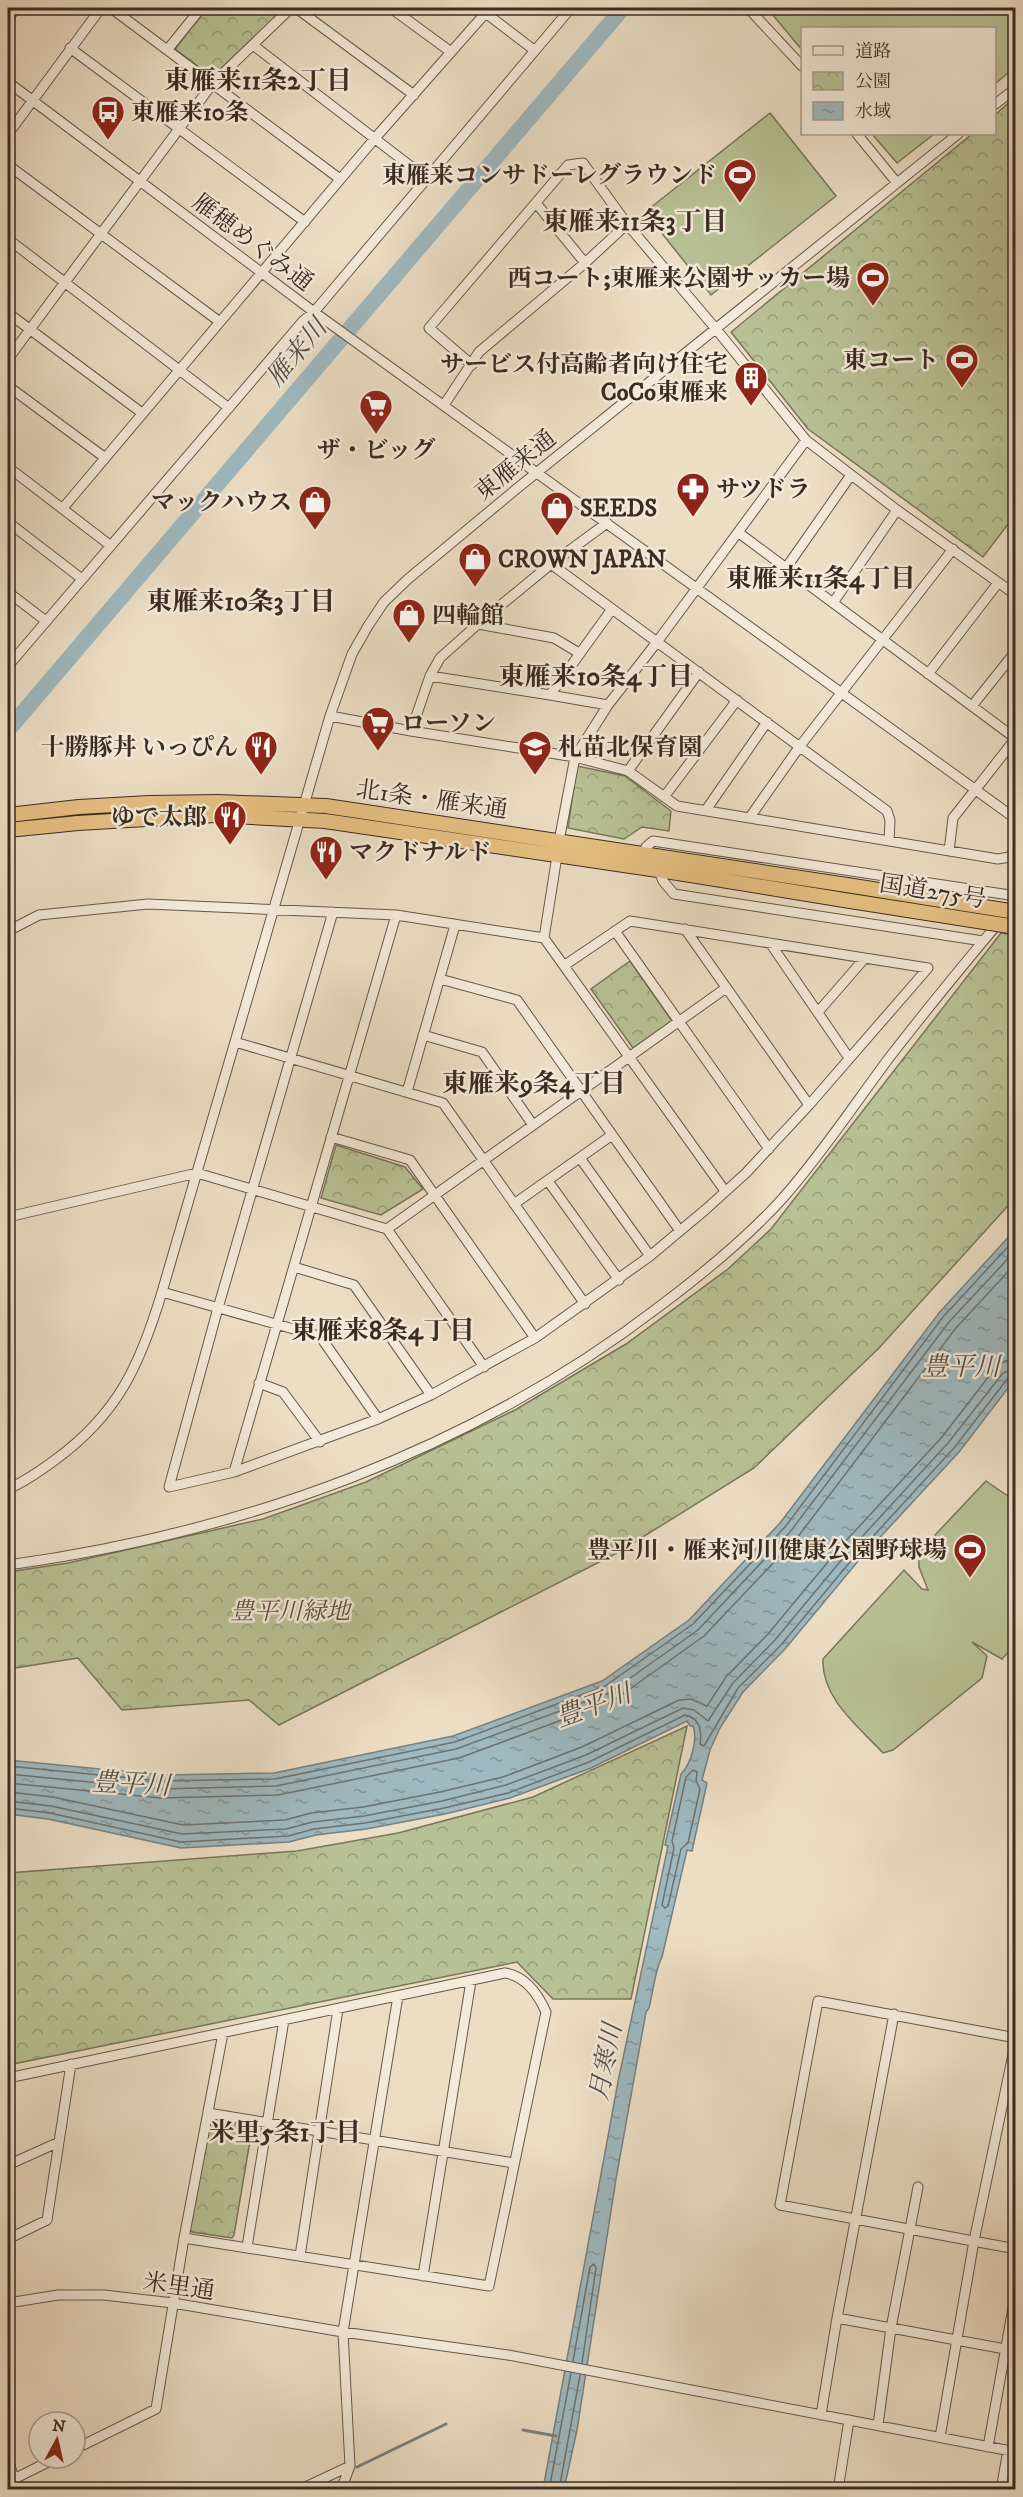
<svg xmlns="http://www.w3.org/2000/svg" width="1023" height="2497" font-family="'IM FELL DW Pica','Noto Serif JP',serif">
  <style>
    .grass { fill: #b8c195; stroke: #79765b; stroke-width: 1.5 }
    .park { fill: url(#park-crowns); stroke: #79765b; stroke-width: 1.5 }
    .water { fill: url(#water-ripples); stroke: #768180; stroke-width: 1.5 }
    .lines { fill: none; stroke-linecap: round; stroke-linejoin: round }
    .shore { stroke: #6c7270; stroke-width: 1.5 }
    .stream { stroke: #768180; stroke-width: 3 }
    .river { stroke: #9eb9c0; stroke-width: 16 }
    .minor-casing { stroke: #66584a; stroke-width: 11 }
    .highway-casing { stroke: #3a2c21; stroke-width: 16 }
    .minor { stroke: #f3ead9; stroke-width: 9 }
    .highway { stroke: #e6bf82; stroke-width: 14 }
    .highway-bridge-casing { stroke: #3a2c21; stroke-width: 16; stroke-linecap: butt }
    .highway-bridge { stroke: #e6bf82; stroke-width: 14 }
    .labels { text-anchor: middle; stroke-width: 5; stroke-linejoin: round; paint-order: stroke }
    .poi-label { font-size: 24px; font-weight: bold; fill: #3a2c21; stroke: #f3ead9; text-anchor: start }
    .street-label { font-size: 24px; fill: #3a2c21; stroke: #f3ead9 }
    .park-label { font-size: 24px; font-style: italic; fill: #5a513e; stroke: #f3ead9 }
    .neighbourhood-label { font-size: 26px; font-weight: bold; fill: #3a2c21; stroke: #f3ead9 }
    .water-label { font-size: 26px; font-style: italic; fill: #534f49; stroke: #f3ead9 }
  </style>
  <defs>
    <pattern id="park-crowns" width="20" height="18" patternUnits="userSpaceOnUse" patternTransform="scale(1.5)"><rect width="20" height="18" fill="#b8c195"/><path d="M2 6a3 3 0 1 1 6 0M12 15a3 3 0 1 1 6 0" fill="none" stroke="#979d79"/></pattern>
    <pattern id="water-ripples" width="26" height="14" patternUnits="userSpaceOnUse" patternTransform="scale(1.5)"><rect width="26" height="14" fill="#9eb9c0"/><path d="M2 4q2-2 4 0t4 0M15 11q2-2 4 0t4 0" fill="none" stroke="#82979c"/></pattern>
  </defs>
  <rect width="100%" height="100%" fill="#ecdec5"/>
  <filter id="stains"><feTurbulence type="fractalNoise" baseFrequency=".00333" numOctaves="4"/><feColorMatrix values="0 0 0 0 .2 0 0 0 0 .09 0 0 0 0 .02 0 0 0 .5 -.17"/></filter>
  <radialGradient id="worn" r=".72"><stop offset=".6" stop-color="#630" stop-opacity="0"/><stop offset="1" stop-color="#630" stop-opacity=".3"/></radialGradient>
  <path class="grass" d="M767 8H1015V67L995 84 994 28H802V50Z
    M770 113 836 196 711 295 645 212Z
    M872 134H934L897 163Z
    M986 1481 1015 1501V1645L1002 1659 972 1642 987 1656 982 1678 893 1750 883 1753C859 1727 821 1698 823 1659L904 1570 922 1589 928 1590 919 1567V1552Z"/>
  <path class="park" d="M207 8H285L212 77 175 49Z
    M1015 97V515L983 557 808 429 731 332 972 134H994L995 115Z
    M577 766 625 776 671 811 669 831 642 827 624 839 568 828Z
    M1001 933 1015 935V1198L879 1348 754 1468 617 1553 279 1725 249 1700 122 1710 78 1658 8 1669V1572L68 1563 263 1519 366 1482 515 1410 626 1344 728 1269 771 1229Z
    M630 961 672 1021 633 1048 591 989Z
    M336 1145 405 1167 423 1189 381 1215 321 1198Z
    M687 1726 631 1999H553L517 1962 8 2065V1873L297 1851 398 1833 533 1797Z
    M212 2119 250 2125 252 2129 234 2235 232 2238 192 2232 189 2228 209 2120Z"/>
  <path class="water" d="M1015 1230V1379L959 1452 859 1560 785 1649 743 1692 720 1728 710 1750 702 1780 707 1783 692 1851 687 1850 662 1957C655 1969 653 1993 649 2008L646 2012 616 2179 577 2430 564 2489H543L618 2082 668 1846 665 1845 681 1774C691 1764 698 1740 693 1726H690L687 1721 591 1768 510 1798 445 1814 366 1829 316 1835 289 1842 181 1848 48 1819 8 1814V1760L162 1775 274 1773 453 1736 602 1681 689 1620 780 1523 939 1313Z"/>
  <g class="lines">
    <path class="shore" d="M8 1766 161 1781 275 1779 455 1742 605 1686 693 1624 785 1527 943 1317 1016 1238
      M693 1770 697 1772 696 1781 700 1789 688 1843 681 1849 668 1906 665 1908 662 1905 674 1848 672 1841 686 1777Z
      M8 1774 161 1789 276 1786 456 1749 609 1693 698 1630 790 1532 949 1322 1016 1250
      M8 1783 161 1798 278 1795 459 1758 613 1701 704 1636 797 1538 956 1328 1016 1263
      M8 1792 53 1797 183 1825 285 1820 311 1813 363 1807 440 1792 503 1777 582 1747 679 1700 691 1699 707 1706 726 1677 768 1634 842 1545 942 1437 996 1367 1005 1361 1016 1359
      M8 1801 51 1806 182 1834 286 1829 313 1822 364 1816 442 1801 506 1785 586 1755 683 1708 694 1710 708 1721 733 1683 775 1640 849 1551 948 1443 1003 1373 1016 1368
      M8 1808 50 1813 181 1842 288 1836 314 1829 365 1823 444 1808 508 1793 589 1762 685 1715C700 1718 702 1731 700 1744L704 1746 738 1688 781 1645 855 1556 954 1448 1008 1378 1016 1376
      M573 2361 590 2267 594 2264 596 2268 582 2363
      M549 2490 571 2373
      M559 2490 580 2375"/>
    <path class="stream" d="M523 2430 556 2436
      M357 2467 446 2424"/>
    <path class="river" d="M8 730 623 8"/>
    <g class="minor-casing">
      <path id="minor" d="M111 8 340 179
        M296 8 414 95
        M391 8 451 52
        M479 8 534 50
        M748 8 802 66
        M8 19 16 8
        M253 45 426 178
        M70 48 305 222
        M168 49 201 8
        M8 82 314 312 1016 819
        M994 105 1016 88
        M8 134 101 8
        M857 134 897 183
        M8 165 220 322
        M536 203 585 263
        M8 239 229 408
        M8 313 142 413
        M8 359 213 83 291 8
        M472 365 429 328 568 165 583 163 627 224
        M8 386 104 457
        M444 405 479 352 585 263 627 224 716 329 806 440 897 510 1016 595
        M8 467 111 546
        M63 508 376 137 490 8
        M8 522 82 579
        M739 533 1015 738
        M551 564 887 811 890 820 889 841
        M786 568 851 475
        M8 592 46 621
        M833 603 897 510
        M478 624 554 638 579 653
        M8 666 303 321 314 312 571 8
        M928 674 998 583
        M430 676 550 695 612 609
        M550 695 608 705
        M972 706 1016 651
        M330 716 411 731 575 757 628 771 677 806 998 859 1009 857 1016 849
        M411 731 430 676 440 658 478 624 551 564 607 523
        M628 771 699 672
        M664 797 737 700
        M706 810 767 722
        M750 817 800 746 953 549
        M559 841 575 757 608 705 657 642 806 440
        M949 851 953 818 1016 738
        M650 857 646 847 653 841 1016 896
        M658 869 663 881 674 894 983 941
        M333 912 218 1308 169 1487 234 1472 378 1419 431 1395 535 1338 650 1256 705 1210 746 1173 809 1105 928 968 630 921 565 965
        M685 929 809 1105
        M8 931 39 915 148 904 396 915 544 938 725 1191
        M615 931 769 1149
        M544 938 557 856
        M770 943 849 1058
        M440 979 517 1000 680 1231
        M818 1012 865 958
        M423 1035 482 1052 533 1125
        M235 1042 443 1103 585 1304
        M407 1092 455 925
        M331 1137 410 1160 535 1338
        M580 1158 650 1256
        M548 1181 619 1280
        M514 1204 612 1135
        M8 1217 197 1173 387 1229 484 1367
        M387 1229 726 988
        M294 1267 354 1285 431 1395
        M162 1292 315 1335 322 1339 378 1419
        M259 1383 283 1392 320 1442
        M234 1472 396 915
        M8 1489C24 1482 40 1471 55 1460 118 1414 140 1365 162 1292L330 716 352 654 368 626 384 602 408 579 520 486 958 134
        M8 1565C242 1533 471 1451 660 1306 704 1273 746 1239 783 1198 821 1155 854 1105 889 1058 930 1005 973 953 1016 902
        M1016 2038 818 2001 780 2205 1016 2249
        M8 2078 505 1973C525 1976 538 1994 546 2012L489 2286 184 2238
        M208 2113 514 2163
        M8 2165 59 2142
        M8 2239 47 2220 71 2064
        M247 2247 284 2020
        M300 2256 338 2009
        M423 2276 471 1981
        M8 2303 58 2295H104L173 2303 343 2332 508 2355 1016 2452
        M837 2318 1005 2349
        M821 2415 837 2318 894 2014
        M878 2425 891 2328 918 2187
        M940 2437 974 2241 1016 2040
        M988 2447 1016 2291
        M75 2449 156 2409 184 2238 223 2033
        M8 2458 17 2490
        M8 2482 56 2458
        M299 2490 350 2466
        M341 2490 350 2466 343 2332 398 1996
        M838 2490 849 2420
        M1001 2490 1008 2450"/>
    </g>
    <g class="highway-casing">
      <path id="highway" d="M8 815 79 807 149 803 218 802 326 806 847 885
        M8 830 78 823 215 815 325 821 678 873 844 900"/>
    </g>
    <use href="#minor" class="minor"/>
    <use href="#highway" class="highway"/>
    <g class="highway-bridge-casing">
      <path id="highway-bridge" d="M847 885 1016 912
        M844 900 1016 927"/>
    </g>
    <use href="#highway-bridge" class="highway-bridge"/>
  </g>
  <defs>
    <g id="bus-pin" transform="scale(1.725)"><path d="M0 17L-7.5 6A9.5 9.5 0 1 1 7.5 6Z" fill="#8f2418" stroke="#f3ead9"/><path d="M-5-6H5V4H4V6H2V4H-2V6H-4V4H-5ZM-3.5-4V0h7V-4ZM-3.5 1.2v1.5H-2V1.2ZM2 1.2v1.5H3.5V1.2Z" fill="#fff"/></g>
    <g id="stadium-pin" transform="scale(1.725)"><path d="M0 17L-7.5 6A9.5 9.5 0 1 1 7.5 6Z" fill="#8f2418" stroke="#f3ead9"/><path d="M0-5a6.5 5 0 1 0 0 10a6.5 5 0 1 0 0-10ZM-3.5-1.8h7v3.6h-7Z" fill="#fff"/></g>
    <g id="building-pin" transform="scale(1.725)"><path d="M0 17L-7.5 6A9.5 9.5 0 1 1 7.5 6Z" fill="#8f2418" stroke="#f3ead9"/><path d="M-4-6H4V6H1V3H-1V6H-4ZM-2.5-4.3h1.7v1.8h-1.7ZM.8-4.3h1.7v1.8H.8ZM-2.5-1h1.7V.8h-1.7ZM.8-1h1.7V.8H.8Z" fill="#fff"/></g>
    <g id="supermarket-pin" transform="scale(1.725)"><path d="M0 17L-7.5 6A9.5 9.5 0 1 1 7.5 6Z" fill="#8f2418" stroke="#f3ead9"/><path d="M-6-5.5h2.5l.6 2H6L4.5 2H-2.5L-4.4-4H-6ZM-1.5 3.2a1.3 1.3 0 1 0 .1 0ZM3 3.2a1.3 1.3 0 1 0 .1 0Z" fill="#fff"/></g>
    <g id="pharmacy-pin" transform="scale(1.725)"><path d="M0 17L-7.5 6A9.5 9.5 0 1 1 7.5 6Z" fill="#8f2418" stroke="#f3ead9"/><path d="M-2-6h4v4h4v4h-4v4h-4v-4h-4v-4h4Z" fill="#fff"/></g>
    <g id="shop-pin" transform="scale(1.725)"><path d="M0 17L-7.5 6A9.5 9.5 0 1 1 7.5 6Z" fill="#8f2418" stroke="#f3ead9"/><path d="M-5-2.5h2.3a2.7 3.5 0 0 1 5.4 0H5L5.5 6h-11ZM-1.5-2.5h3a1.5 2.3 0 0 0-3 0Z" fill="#fff"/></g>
    <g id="restaurant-pin" transform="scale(1.725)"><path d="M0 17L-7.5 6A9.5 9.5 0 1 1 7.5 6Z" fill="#8f2418" stroke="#f3ead9"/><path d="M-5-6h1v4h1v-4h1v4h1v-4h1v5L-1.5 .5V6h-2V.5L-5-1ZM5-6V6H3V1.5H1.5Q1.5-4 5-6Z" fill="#fff"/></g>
    <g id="school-pin" transform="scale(1.725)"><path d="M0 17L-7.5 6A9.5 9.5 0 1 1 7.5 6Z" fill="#8f2418" stroke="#f3ead9"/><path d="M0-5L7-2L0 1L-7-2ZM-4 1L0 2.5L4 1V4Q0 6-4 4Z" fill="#fff"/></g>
  </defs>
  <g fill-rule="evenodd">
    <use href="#bus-pin" x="108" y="112"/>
    <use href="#stadium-pin" x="740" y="175"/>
    <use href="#stadium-pin" x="873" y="278"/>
    <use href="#stadium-pin" x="962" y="360"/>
    <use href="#building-pin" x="751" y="378"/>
    <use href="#supermarket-pin" x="376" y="406"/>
    <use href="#pharmacy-pin" x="693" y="489"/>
    <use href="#shop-pin" x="315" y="502"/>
    <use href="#shop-pin" x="557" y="508"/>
    <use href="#shop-pin" x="475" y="559"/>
    <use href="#shop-pin" x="409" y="615"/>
    <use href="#supermarket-pin" x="378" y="723"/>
    <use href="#restaurant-pin" x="261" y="747"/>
    <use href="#school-pin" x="535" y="747"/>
    <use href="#restaurant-pin" x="230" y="817"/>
    <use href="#restaurant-pin" x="326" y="852"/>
    <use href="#stadium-pin" x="970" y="1550"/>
  </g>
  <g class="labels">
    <g class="poi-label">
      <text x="131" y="120">東雁来10条</text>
      <text x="717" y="183" text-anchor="end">東雁来コンサドーレグラウンド</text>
      <text x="850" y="286" text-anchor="end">西コート;東雁来公園サッカー場</text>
      <text x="939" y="368" text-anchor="end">東コート</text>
      <text x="728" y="372" text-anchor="end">サービス付高齢者向け住宅<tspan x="728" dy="28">CoCo東雁来</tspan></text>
      <text x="376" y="458" text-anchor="middle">ザ・ビッグ</text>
      <text x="716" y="497">サツドラ</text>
      <text x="292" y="510" text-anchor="end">マックハウス</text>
      <text x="580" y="516">SEEDS</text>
      <text x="498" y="567">CROWN JAPAN</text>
      <text x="432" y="623">四輪館</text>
      <text x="401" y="731">ローソン</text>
      <text x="238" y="755" text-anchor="end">十勝豚丼 いっぴん</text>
      <text x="558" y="755">札苗北保育園</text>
      <text x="207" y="825" text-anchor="end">ゆで太郎</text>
      <text x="349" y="860">マクドナルド</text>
      <text x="947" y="1558" text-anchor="end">豊平川・雁来河川健康公園野球場</text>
    </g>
    <g class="street-label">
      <text transform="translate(253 242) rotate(37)" y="8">雁穂めぐみ通</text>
      <text transform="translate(515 465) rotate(-39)" y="8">東雁来通</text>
      <text transform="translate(432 799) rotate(8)" y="8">北1条・雁来通</text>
      <text transform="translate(933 891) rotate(9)" y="8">国道275号</text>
      <text transform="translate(179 2286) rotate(8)" y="8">米里通</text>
    </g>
    <g class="park-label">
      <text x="290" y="1619">豊平川緑地</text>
    </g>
    <g class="neighbourhood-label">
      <text x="258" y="89">東雁来11条2丁目</text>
      <text x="635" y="230">東雁来11条3丁目</text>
      <text x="821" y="587">東雁来11条4丁目</text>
      <text x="241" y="610">東雁来10条3丁目</text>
      <text x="596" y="685">東雁来10条4丁目</text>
      <text x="534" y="1092">東雁来9条4丁目</text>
      <text x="383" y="1339">東雁来8条4丁目</text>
      <text x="285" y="2141">米里5条1丁目</text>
    </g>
    <g class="water-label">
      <text transform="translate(296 352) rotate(-50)" y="9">雁来川</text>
      <text x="961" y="1375">豊平川</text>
      <text transform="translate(593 1705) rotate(-20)" y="9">豊平川</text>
      <text transform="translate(131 1783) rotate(3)" y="9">豊平川</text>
      <text transform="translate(605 2062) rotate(-79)" y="9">月寒川</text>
    </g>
  </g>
  <rect width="1023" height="2497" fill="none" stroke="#ecdec5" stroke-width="30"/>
  <rect x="9" y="9" width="1005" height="2479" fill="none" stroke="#3a2c21" stroke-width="3"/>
  <rect x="15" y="15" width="993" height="2467" fill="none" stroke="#3a2c21" stroke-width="1.5"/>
  <rect x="801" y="27" width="195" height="108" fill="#f3ead9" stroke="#a99e8f" stroke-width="1.5"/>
  <rect x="813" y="46" width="30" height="9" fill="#f3ead9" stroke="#a99e8f" stroke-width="1.5"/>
  <text x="855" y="57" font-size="18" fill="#3a2c21">道路</text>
  <rect x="813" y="72" width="30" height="18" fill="url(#park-crowns)" stroke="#a99e8f" stroke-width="1.5"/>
  <text x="855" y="87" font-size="18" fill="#3a2c21">公園</text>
  <rect x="813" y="102" width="30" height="18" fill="url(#water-ripples)" stroke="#a99e8f" stroke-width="1.5"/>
  <text x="855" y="117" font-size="18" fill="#3a2c21">水域</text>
  <g transform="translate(57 2440) rotate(8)"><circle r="28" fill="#f3ead9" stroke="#a99e8f" stroke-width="1.5"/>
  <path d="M0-4.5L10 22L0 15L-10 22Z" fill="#8f2418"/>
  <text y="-9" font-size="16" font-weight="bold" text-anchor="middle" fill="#3a2c21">N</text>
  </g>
  <rect width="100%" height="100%" filter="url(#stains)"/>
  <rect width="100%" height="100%" fill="url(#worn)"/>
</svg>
